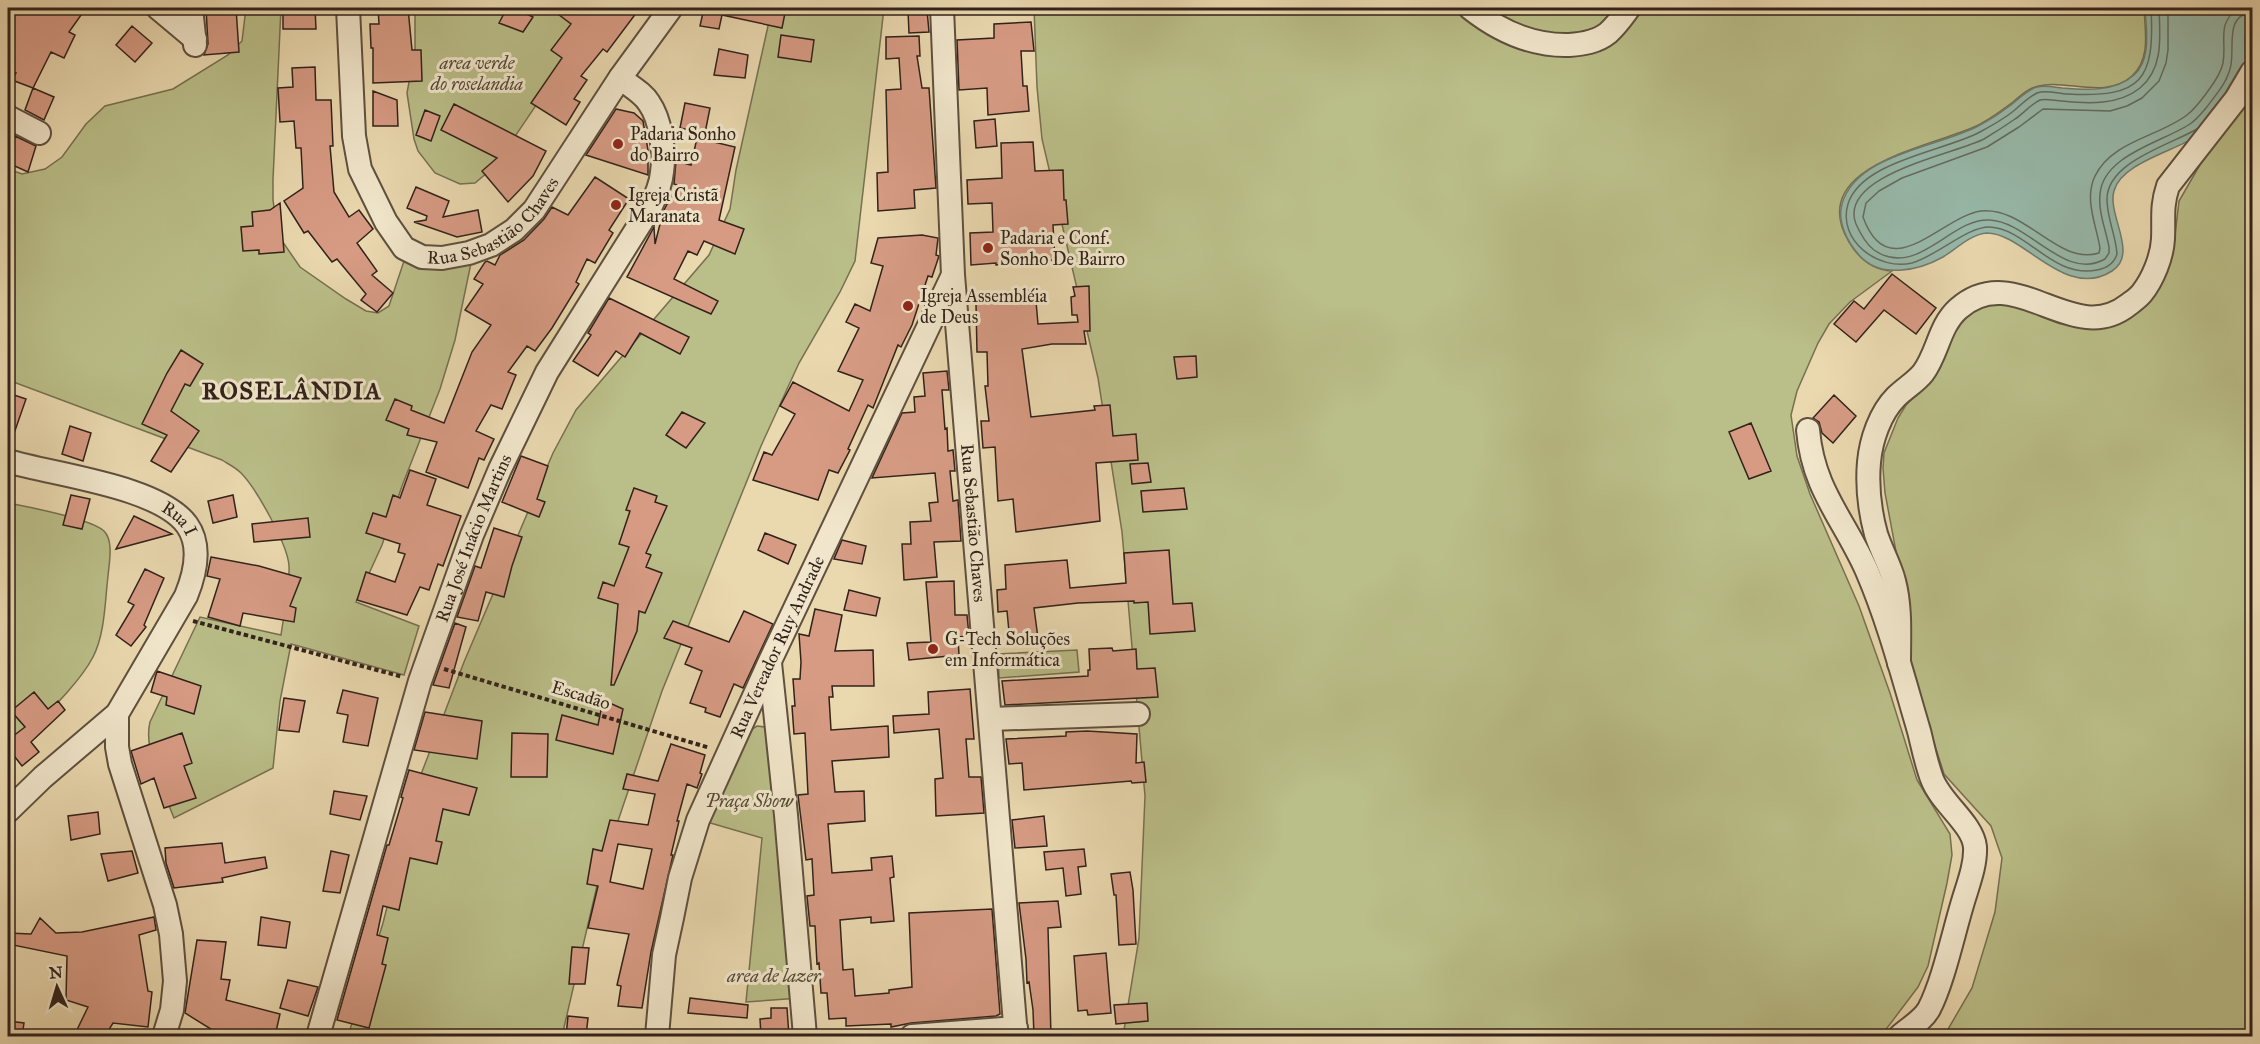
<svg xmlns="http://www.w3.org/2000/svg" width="2260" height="1044" font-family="'IM FELL Great Primer',serif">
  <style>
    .green { fill: #babe88; stroke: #767051; stroke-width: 1.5 }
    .water { fill: #98baab; stroke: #6f7d71; stroke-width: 1.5 }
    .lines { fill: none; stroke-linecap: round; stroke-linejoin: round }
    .shore { stroke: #646e62; stroke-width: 1.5 }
    .building { fill: #d79b84; stroke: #31221a; stroke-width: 1.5; fill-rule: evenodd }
    .minor-casing { stroke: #5f503f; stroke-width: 26 }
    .path { stroke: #31221a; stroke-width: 4; stroke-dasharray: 4.5 3; stroke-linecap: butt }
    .minor { stroke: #f1e6cb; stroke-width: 22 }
    .poi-dot { fill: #8f2418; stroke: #f1e6cb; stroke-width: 2 }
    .labels { text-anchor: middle; stroke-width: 6; stroke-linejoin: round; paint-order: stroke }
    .park-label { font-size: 18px; font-style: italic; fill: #534936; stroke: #f1e6cb }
    .poi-label { font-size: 18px; fill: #31221a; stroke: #f1e6cb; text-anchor: start }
    .street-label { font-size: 18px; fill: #31221a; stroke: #f1e6cb }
    .district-label { font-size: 24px; font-weight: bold; letter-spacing: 1.5px; fill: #31221a; stroke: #f1e6cb }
  </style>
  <rect width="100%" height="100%" fill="#ead8af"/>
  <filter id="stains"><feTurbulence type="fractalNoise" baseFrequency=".00333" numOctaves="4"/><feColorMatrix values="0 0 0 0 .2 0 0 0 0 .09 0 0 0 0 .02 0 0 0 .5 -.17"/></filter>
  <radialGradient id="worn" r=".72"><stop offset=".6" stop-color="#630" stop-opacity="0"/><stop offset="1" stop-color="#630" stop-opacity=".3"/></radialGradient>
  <path class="green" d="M246 8H281L273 179V200L278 235 300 267 346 299 366 311 378 313 389 306 404 261C427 272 448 270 471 263L455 340 440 389 402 486 382 545 356 602 419 626 404 675 291 644 280 701 273 768 174 818C164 792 143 750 150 722L200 617 281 635C284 613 290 588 289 566 288 545 256 488 241 473 235 467 228 464 222 460L8 380V169L22 174 45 169 62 157 86 124 105 106 173 89 228 55 242 41Z
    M415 8H605L597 15 495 166 475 183 460 184 435 173 418 151 414 139 407 93 415 49Z
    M772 8H884L855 261 840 292 799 363 761 446 662 691 599 877 562 1036H348L383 923 420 777 464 662 553 453 576 410 709 255 730 209 736 170Z
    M1034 8H2144C2145 31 2151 59 2132 76 2104 101 2063 77 2035 87 2027 89 2019 97 2013 102 2001 111 1988 121 1974 127 1930 147 1804 167 1849 242 1859 259 1872 270 1892 271L1850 302 1829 324 1818 343 1797 391 1791 415 1797 456 1810 494 1859 606 1890 693 1917 780 1950 834 1952 855 1947 883 1928 966 1918 987 1881 1036H1123L1139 938 1145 796 1122 532 1098 378 1042 139 1037 87Z
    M2252 91V1036H1944L1972 988 1995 912 2002 858 1991 826 1944 774 1910 667 1898 562 1885 493 1883 468 1884 453 1898 418 1906 405 1928 381 1964 312 1998 300 2073 324 2165 273 2173 252 2179 201 2201 163Z
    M8 503C28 507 90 518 104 531 114 541 109 563 108 576 105 601 105 634 93 657 77 688 33 726 8 753Z
    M1077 650 1079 672 999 678 998 654Z
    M757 726 765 727 771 731 800 998 746 1002 762 838 707 822 749 731Z"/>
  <path class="water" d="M2145 8H2252V22L2245 37 2246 62 2244 71C2234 85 2208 128 2197 136 2175 151 2121 163 2114 191 2107 215 2139 254 2112 271 2065 301 2024 233 1987 233 1971 234 1956 249 1943 257 1918 271 1880 279 1859 255 1847 241 1837 222 1842 204 1856 154 1939 147 1978 126 1988 121 1999 114 2008 107 2017 101 2026 90 2037 87 2045 85 2054 87 2062 88 2086 90 2115 92 2134 75 2152 59 2146 28 2145 8Z"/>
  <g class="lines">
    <path class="shore" d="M2151 8C2155 80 2142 98 2068 94 2058 94 2046 89 2037 93 2027 98 2019 107 2011 113 2002 120 1991 126 1980 132 1945 151 1861 161 1848 204 1837 241 1879 271 1912 263 1937 256 1968 226 1990 227 2027 229 2053 279 2097 270 2107 268 2114 264 2117 254 2116 236 2107 218 2107 200 2106 162 2170 145 2197 129
      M2159 8C2160 36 2164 68 2140 88 2119 105 2089 104 2062 101 2056 101 2046 98 2040 100 2031 104 2023 114 2015 119 2005 126 1994 133 1984 139 1955 154 1837 175 1856 224 1860 233 1866 244 1874 250 1917 280 1951 217 1990 220 2029 222 2065 282 2105 259L2109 253V247C2106 230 2098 212 2100 194 2103 155 2163 142 2190 124 2196 120 2201 114 2206 108 2215 96 2226 84 2230 69 2236 52 2223 14 2252 13
      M2168 8V50L2166 63 2159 81 2142 98 2127 106 2110 111 2043 109 2019 127 1987 147 1902 178 1879 191 1866 203 1863 217C1889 289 1942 216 1981 211 2025 206 2058 266 2099 253L2100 248C2096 224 2084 199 2095 176 2112 141 2158 137 2187 115 2195 109 2202 99 2208 91 2214 83 2221 73 2223 63 2227 40 2216 25 2238 8"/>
  </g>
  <path class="building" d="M8 8H86L69 32 75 35 64 58 51 52 33 88 12 80 16 73 8 70Z
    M206 8H236L239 52 204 55 208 44Z
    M283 8H315L316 29H283Z
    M378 8H408L412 50H421L422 81 373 83V48H371L370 24H379Z
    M507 8H514L533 17 523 32 499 23Z
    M550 8H640L607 52 603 49 581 76 587 80 574 99 580 102 566 125 531 103 562 58 551 50 571 24Z
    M704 8H786L782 28 722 15 719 29 700 26Z
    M927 10 929 32 909 33 908 11Z
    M1031 22 1034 51H1021L1023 86H1027L1029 111 988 115 987 88 959 90 957 40 994 38V24Z
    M132 26 152 43 135 62 116 45Z
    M781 35 814 40 811 62 778 57Z
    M919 36 920 56H917L922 88H929L936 188 914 190 915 208 878 211 877 173 888 172 886 90 901 89 899 58 886 59V37Z
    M719 49 748 55 745 78 714 75Z
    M315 67 316 100H331L333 146H330L334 192 349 217 359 210 373 229 357 243 377 271 372 275 393 293 377 312 361 300 366 294 337 259 332 262 308 231 304 233 284 201 303 188 301 148H296L294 121 280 122 278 88 293 87 292 68Z
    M33 88 54 97 44 120 25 110Z
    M373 91 397 100 398 126H373Z
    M685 103 710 108 705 133 680 128Z
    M454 104 546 151 533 176 508 202 482 171 497 158 441 130Z
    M616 109 634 113 643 121 648 150V175L586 155Z
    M425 110 440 116 431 141 416 135Z
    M995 119 997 146 976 148 974 121Z
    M15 136 36 146 28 172 8 163V152Z
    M697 138 735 147 719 220 744 229 735 254 704 241 697 255 688 251 674 279 718 301 711 314 627 277 654 227 655 244 663 212 677 185 674 184 676 161 691 165Z
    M1033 142 1035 171 1063 170 1064 200H1066L1068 224 1053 225 1055 260 996 265V263L971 265 970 233 993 232 992 203 968 204 967 180 1002 178 1001 143Z
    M595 177 629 199 609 230 613 233 595 263 587 259 576 282 579 284 552 328 535 351 527 346 508 372 516 375 502 409 491 405 476 431 494 439 484 460 479 458 468 488 426 472 437 442 407 435 409 429 386 420 395 399 412 406 411 410 444 423 472 352 491 325 465 310 483 284 474 279 485 262 487 261 495 265 500 255 524 240 544 219 552 207 568 215Z
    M416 187 449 201 443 217 478 210 482 232 457 237 414 222 426 220 427 216 407 208Z
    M280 203 284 252 259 254V250L243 251 241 227 253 226 252 212 270 210Z
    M922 235 938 238 936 255 939 256 932 277 928 276 912 325 901 347 898 345 873 408 868 405 848 449 850 450 838 473 829 470 818 500 753 480 764 452 772 455 795 414 780 406 793 382 849 411 863 380 838 371 859 328 846 322 855 304 870 311 883 266 871 263 878 238Z
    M1892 274 1936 308 1916 334 1884 310 1856 342 1834 324 1854 301 1864 309Z
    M1089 286 1090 331H1084L1086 344H1052L1022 349 1031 417 1095 410 1094 406 1110 405 1113 436 1136 434 1138 460 1096 463 1100 521 1016 532 1013 499 998 501 995 447 983 448 981 421H989L985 386H988L987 352H977L976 304 998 302V292L1035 290 1038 324 1078 322 1077 315H1072L1071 297 1075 296 1073 287Z
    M609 298 689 337 680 354 640 333 625 357 616 351 598 376 573 361 591 335 588 333Z
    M181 350 203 364 190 386 185 384 171 411 199 431 171 472 151 461 167 435 142 424 167 373Z
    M1196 356 1197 377 1177 379 1174 357Z
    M947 371 949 390H942L945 429 947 428 948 451 953 450 955 471H950L953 501 958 500 961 541 934 542 937 577 904 580 902 544H911L910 522 931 521 929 503 938 502 935 473 872 478 902 413 915 412 914 397 925 396 923 373Z
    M8 393 26 399 10 445H8Z
    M1834 395 1856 416 1833 443 1822 433 1819 422 1813 418Z
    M682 412 705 423 686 448 666 435Z
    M1751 423 1771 471 1749 479 1729 432Z
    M70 426 91 433 83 461 62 454Z
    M521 456 548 466 537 499 545 502 539 517 502 502Z
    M1148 463 1151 482 1132 484 1130 464Z
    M410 470 436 479 427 505 461 516 443 566 438 564 429 590 420 587 407 615 357 600 366 572 395 582 405 554 398 552 400 544 366 533 373 513 386 517 393 495 400 498Z
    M634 488 657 496 655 502 667 506 646 553 651 555 646 567 662 573 645 613 639 611 637 631 614 685H611L618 604 598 598 603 582 614 586 629 547 619 544 630 511 626 510Z
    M1184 488 1187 509 1143 512 1141 491Z
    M71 495 90 499 82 529 63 525Z
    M233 495 237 517 213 523 208 501Z
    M134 516 172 534 116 549Z
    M308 518 310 537 254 542 252 524Z
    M494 528 522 537 512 566 504 597 486 592 478 621 457 617 475 566 481 568Z
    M765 533 796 545 788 564 758 550Z
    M842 540 866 546 862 564 834 559Z
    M1169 550 1173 604 1192 603 1195 631 1150 634 1148 602 1134 603V601L1078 603 1034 608 1038 638 1010 642 1007 611 998 612 997 590 1006 589 1005 565 1067 560 1070 588 1126 583 1124 553Z
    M211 557 259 566 301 578 290 606 296 608 294 622 243 613 240 626 208 617 220 579 207 576Z
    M145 569 164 578 144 625 146 627 131 646 116 635 134 605 128 602Z
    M954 581 955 615H967L969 636 958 637 959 655 909 660 907 643 931 642 926 582Z
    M849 590 880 598 876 616 844 610Z
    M815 609 842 615 835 651 873 650 874 686H832L833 697H829L831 730 888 726 889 757 832 761 835 792 864 791 865 821 828 824 832 873 872 870 871 858 892 856 894 877 890 878 894 921 871 923V917L840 920 843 970 853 969 855 996 889 993V990L912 987 909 913 992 909 1000 1014 996 1016 911 1023 891 1027V1024L846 1026V1018L829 1019 827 993H821L819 963 817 964 815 926H810L807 896 814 895 812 859 806 860 798 795 808 794 805 733 794 734 792 706H795L793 679H800L801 662 799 634 809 636Z
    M744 611 773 624 743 688 734 684 720 717 705 712 706 708 690 703 702 671 685 664 692 648 664 638 673 621 729 642Z
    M455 623 466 627 449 688 433 685Z
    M1112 648 1113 651 1136 649 1137 669 1155 668 1158 697 1005 705 1002 681 1088 676V670H1090L1089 649Z
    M157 671 201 686 194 714 166 705 167 697 151 692Z
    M970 689 974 739H966L969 777H981L984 813 936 816 935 779 943 778 939 729 894 733 893 716 929 714 928 692Z
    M343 690 378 698 368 746 343 742 348 715 337 713Z
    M34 692 48 709 58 701 65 710 31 742 39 752 22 766 8 748V740L25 727 11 711Z
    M284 698 305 701 299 732 279 730Z
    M603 700 623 709 613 754 556 740 562 715 598 725Z
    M425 712 482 721 477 759 414 750Z
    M1087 731 1137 734 1136 763 1144 762 1146 782 1132 783 1131 781 1024 790 1022 763 1009 764 1006 739 1066 736V732Z
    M182 733 192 763 184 766 196 798 164 808 154 778 141 784 131 751Z
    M512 733 548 734 547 777H511Z
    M671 744 705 755 700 773 702 774 697 788 687 784 677 821H679L671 855H673L651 952 642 1008 618 1006 621 986 617 985 629 934 588 928 598 886 587 884 593 849 602 851 610 820 648 825 655 794 623 789 627 774 658 781ZM618 844 652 849 643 889 610 882Z
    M409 770 477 788 469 815 443 809 436 841 442 842 437 864 410 858 399 910 383 906 377 935 388 938 382 964 386 965 369 1028 337 1020 387 845H389L403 798 401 797Z
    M334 791 367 796 360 820 330 814Z
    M98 812 100 834 71 840 68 816Z
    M1044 816 1047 846 1015 848 1012 820Z
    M222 843 225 863 265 857 267 868 222 878 223 882 174 888 166 863 165 848Z
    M1084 849 1086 866 1078 867 1081 894 1066 896 1063 868 1046 870 1044 852Z
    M132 851 138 873 108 881 101 854Z
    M331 851 349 855 340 893 323 891Z
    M1130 872 1133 890 1136 944 1119 945 1116 895H1114L1111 874Z
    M1058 901 1061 927 1048 928 1051 1036H1034L1033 1010 1029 982 1027 983 1026 959 1019 903Z
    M154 917 156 930 139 935 148 991 152 992 148 1027 113 1023 105 1036H74L88 1007 66 1000 67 956 8 944V933L31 934 40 918 56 933 82 932Z
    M261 917 290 922 286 948 258 945Z
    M197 940 226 942 221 979 230 980 226 1000 280 1014 275 1036H222L185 1013Z
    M572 947 589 948 585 984H569Z
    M1106 953 1111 1013 1088 1015 1087 1010 1078 1011 1074 956Z
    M288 980 318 987 308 1016 280 1008Z
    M690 998 748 1005 747 1018 688 1013Z
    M1147 1003 1148 1021 1116 1024 1114 1005Z
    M771 1008H787L789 1036H761L760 1019 771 1018Z
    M568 1016 588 1018 586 1036H566Z
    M8 1021 24 1023 22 1036H8Z"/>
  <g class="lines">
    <g class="minor-casing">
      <g id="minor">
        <path d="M158 8 195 39"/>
        <path d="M191 8 195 45"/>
        <path id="s1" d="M348 8 354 136 360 169 386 222 404 248 422 257 442 258 469 253 491 245 514 230 534 210 620 78 671 8"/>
        <path id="s2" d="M942 8 953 275 1016 1036"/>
        <path d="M1470 8C1499 31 1531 46 1569 45 1583 44 1597 42 1608 33 1617 25 1623 16 1629 8"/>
        <path d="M8 117 39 133"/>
        <path d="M1808 430C1813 490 1844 519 1867 571 1889 622 1903 677 1919 731 1923 747 1926 763 1932 779 1941 803 1973 824 1975 847 1976 866 1967 887 1962 905 1953 935 1943 982 1929 1009 1923 1020 1909 1028 1900 1036"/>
        <path id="s3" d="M8 461C53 475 159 486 187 525 202 546 195 574 186 596L117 714 43 777 8 811"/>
        <path d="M770 663 786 815 805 1036"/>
        <path d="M1899 663C1899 636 1901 607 1894 581 1890 565 1881 550 1876 534 1870 512 1867 485 1869 462 1871 440 1880 413 1896 397 1905 388 1916 382 1923 373 1938 353 1939 326 1958 309 2015 258 2072 349 2128 305 2132 302 2138 298 2142 293 2153 279 2162 257 2163 239 2164 218 2161 207 2168 186L2236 99 2252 72"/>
        <path d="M117 714V747L120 764 165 905 171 934 175 981 172 1010 164 1036"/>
        <path d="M990 719 1138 714"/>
        <path id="s4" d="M318 1036 420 681 472 535 500 469 547 372 650 208C656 196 661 185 662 172 665 152 661 120 649 103 643 93 630 86 620 78"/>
        <path id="s5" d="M657 1036 664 955 672 918 680 878 698 820 770 661 952 277"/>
        <path d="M912 1036 1016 1028"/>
      </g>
    </g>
    <path class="path" d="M193 621 403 677
      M444 669 710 748"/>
    <use href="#minor" class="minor"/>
  </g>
  <g class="poi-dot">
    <circle cx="618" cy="144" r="6"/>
    <circle cx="616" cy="205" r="6"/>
    <circle cx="988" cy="248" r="6"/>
    <circle cx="908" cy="306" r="6"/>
    <circle cx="933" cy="649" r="6"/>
  </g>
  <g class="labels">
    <g class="park-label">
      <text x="477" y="69">area verde<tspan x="477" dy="21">do roselandia</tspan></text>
      <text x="749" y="807">Praça Show</text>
      <text x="774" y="982">area de lazer</text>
    </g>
    <g class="poi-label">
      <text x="630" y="140">Padaria Sonho<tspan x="630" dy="21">do Bairro</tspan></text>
      <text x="628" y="201">Igreja Cristã<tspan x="628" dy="21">Maranata</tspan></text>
      <text x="1000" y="244">Padaria e Conf.<tspan x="1000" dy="21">Sonho De Bairro</tspan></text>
      <text x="920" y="302">Igreja Assembléia<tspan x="920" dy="21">de Deus</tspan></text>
      <text x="945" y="645">G-Tech Soluções<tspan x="945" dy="21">em Informática</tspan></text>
    </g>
    <g class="street-label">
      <text dy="6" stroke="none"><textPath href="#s1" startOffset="357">Rua Sebastião Chaves</textPath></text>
      <text dy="6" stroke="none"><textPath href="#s2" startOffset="516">Rua Sebastião Chaves</textPath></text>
      <text dy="6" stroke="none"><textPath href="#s3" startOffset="183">Rua I</textPath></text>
      <text dy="6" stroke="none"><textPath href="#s4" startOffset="522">Rua José Inácio Martins</textPath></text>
      <text dy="6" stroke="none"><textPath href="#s5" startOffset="411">Rua Vereador Ruy Andrade</textPath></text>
      <text transform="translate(581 695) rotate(17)" y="6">Escadão</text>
    </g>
    <g class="district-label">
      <text x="292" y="399">ROSELÂNDIA</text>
    </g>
  </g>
  <rect width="2260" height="1044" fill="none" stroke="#ead8af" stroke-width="30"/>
  <rect x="9" y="9" width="2242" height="1026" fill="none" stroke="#31221a" stroke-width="3"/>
  <rect x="15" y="15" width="2230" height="1014" fill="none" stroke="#31221a" stroke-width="1.5"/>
  <g transform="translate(57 987) rotate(356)" stroke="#f1e6cb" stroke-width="4.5" paint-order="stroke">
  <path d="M0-4.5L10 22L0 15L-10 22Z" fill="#31221a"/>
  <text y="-9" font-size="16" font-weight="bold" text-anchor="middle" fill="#31221a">N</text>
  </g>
  <rect width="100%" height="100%" filter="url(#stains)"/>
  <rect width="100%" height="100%" fill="url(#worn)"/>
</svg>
